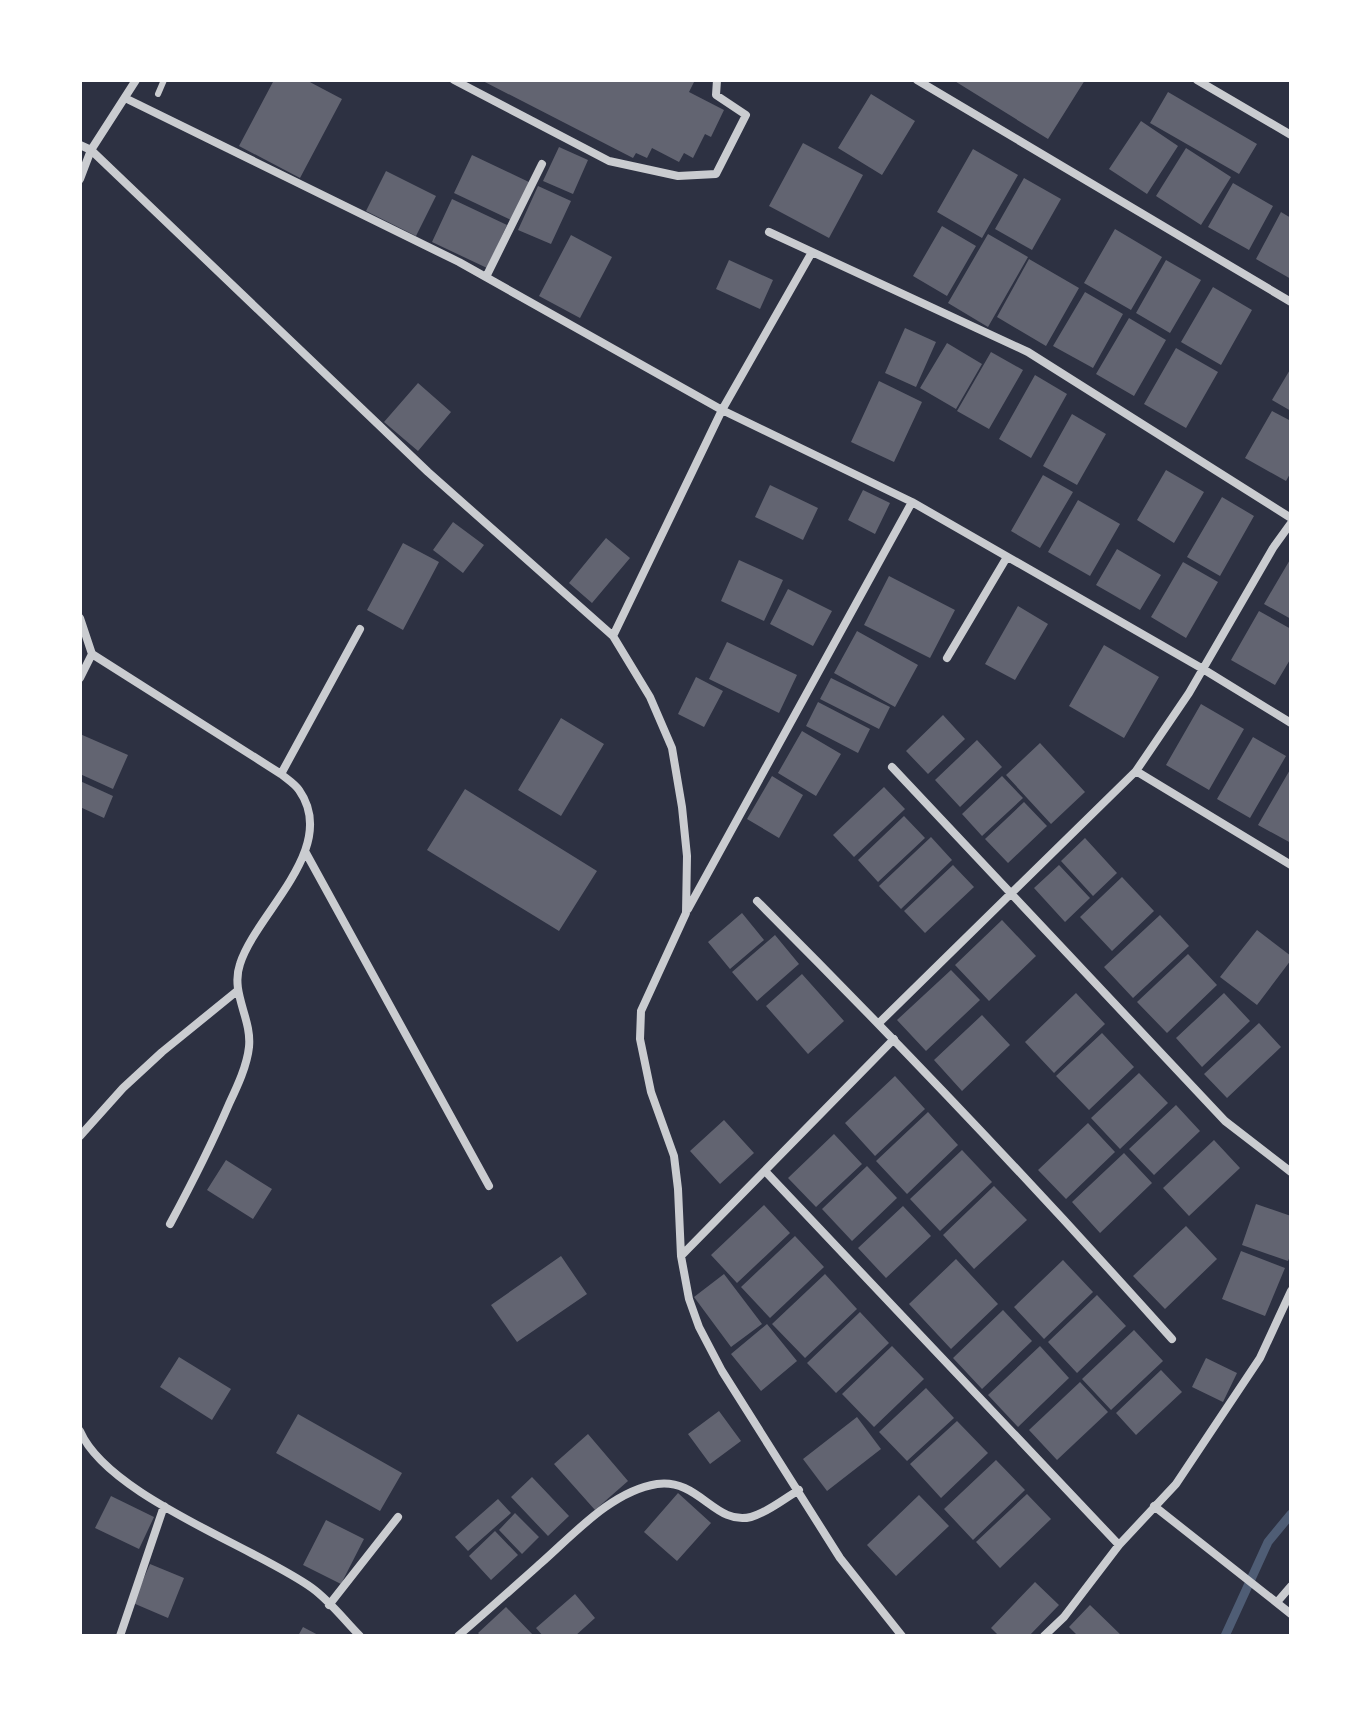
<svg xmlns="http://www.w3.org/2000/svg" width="1371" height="1716" font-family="'PT Sans Narrow',sans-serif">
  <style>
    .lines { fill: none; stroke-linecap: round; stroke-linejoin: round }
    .stream { stroke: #4f5d75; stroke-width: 9 }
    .building { fill: #626471 }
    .service { stroke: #caccd0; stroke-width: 6 }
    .minor { stroke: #caccd0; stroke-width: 8 }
  </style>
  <rect width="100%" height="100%" fill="#2d3142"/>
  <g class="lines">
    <path class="stream" d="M1225 1636 1268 1542 1291 1514"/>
  </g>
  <path class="building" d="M274 80H306L342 99 300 178 239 146Z
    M481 80H689L694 82 689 92 724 110 711 137 705 134 693 158 684 153 679 162 652 148 647 158 636 153 633 158Z
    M953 80H1085L1048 139Z
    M1168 92 1257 144 1239 174 1150 123Z
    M871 94 915 121 882 175 838 148Z
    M1141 121 1178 146 1147 194 1109 169Z
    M803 143 863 175 829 238 769 206Z
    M559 147 588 160 573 194 543 181Z
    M1186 148 1231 177 1201 225 1156 196Z
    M973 149 1018 175 982 238 937 212Z
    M472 155 531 183 513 221 454 193Z
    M386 171 436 196 416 236 366 211Z
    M1024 178 1061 199 1032 250 995 229Z
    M1233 183 1273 206 1249 250 1208 227Z
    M538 186 571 201 551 244 518 230Z
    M452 199 507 225 487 268 432 242Z
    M1281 212 1291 218V279L1256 259Z
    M942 226 976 246 947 296 913 276Z
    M1115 229 1162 257 1131 310 1084 283Z
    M988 234 1028 257 988 327 948 303Z
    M571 235 612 257 580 318 539 296Z
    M1029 259 1079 288 1046 346 997 317Z
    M729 260 773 280 760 309 716 289Z
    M1166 260 1201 280 1170 333 1136 313Z
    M1213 287 1252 310 1221 365 1181 342Z
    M1085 292 1123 314 1093 368 1053 346Z
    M1129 318 1166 340 1134 396 1096 374Z
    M905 328 936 342 916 387 885 373Z
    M947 343 982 364 956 409 920 388Z
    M1176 348 1218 372 1186 428 1144 404Z
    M991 352 1023 370 989 429 957 411Z
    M1291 368V411L1272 400Z
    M1035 375 1067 394 1031 458 999 439Z
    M879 381 922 402 894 462 851 442Z
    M418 383 451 412 418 451 384 422Z
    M1272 411 1291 421V472L1286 481 1245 458Z
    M1072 414 1106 434 1077 485 1043 466Z
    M1166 470 1204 492 1174 543 1137 520Z
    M1043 475 1073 492 1040 548 1011 531Z
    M770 485 818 508 803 540 755 517Z
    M863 490 890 503 875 534 848 520Z
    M1222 497 1254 516 1220 576 1187 557Z
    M1078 500 1120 524 1090 576 1048 552Z
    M453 522 484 545 463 573 433 550Z
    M606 538 630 558 592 603 569 583Z
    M403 543 439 562 403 630 367 610Z
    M1117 549 1161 575 1140 610 1096 585Z
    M1291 558V619L1264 604Z
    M739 560 783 580 764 621 721 601Z
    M1183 562 1218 582 1186 638 1151 617Z
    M889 576 955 610 930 658 864 625Z
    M788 589 832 611 813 646 770 624Z
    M1018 606 1048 624 1015 680 985 664Z
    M1259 611 1291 629V658L1275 685 1231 660Z
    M857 631 918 665 895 707 834 673Z
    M727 642 797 675 779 713 709 679Z
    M1104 645 1159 677 1124 738 1069 706Z
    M696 677 723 691 704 727 678 714Z
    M831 678 890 707 879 729 820 699Z
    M818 702 870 729 858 753 806 726Z
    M1201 704 1244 729 1209 790 1166 765Z
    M943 715 965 739 928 774 906 751Z
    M561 718 604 744 561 816 518 790Z
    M802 731 841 754 816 796 778 773Z
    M80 734 128 755 113 789 80 774Z
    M1253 737 1286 756 1250 818 1217 799Z
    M977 740 1002 767 960 807 935 780Z
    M1040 743 1085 792 1051 824 1006 775Z
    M1291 768V843L1258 825Z
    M772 776 803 795 779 838 747 819Z
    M1002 776 1023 798 982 836 962 814Z
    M80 781 113 796 104 818 80 807Z
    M884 787 905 809 854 857 833 835Z
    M465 789 597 871 559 931 427 850Z
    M1024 802 1047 826 1008 863 985 839Z
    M904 816 925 838 878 882 858 860Z
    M931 837 952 860 901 909 879 886Z
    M1085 838 1117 873 1093 896 1061 861Z
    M953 865 974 887 925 933 904 911Z
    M1059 865 1090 898 1065 922 1034 888Z
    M1122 877 1154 911 1112 951 1080 917Z
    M742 913 764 940 730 969 708 942Z
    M1160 915 1189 946 1133 998 1104 967Z
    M1002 920 1036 956 989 1001 955 965Z
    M1257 930 1291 956V960L1257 1005 1220 977Z
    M775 935 799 964 757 1001 732 972Z
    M1188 954 1217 985 1167 1033 1137 1002Z
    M951 970 980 1000 926 1051 897 1020Z
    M802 974 844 1021 808 1054 766 1006Z
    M1076 993 1105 1024 1054 1073 1025 1042Z
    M1224 993 1250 1021 1202 1067 1176 1038Z
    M982 1015 1010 1045 962 1091 934 1060Z
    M1259 1023 1281 1047 1227 1098 1204 1074Z
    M1102 1033 1134 1067 1089 1110 1056 1076Z
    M1139 1073 1168 1103 1120 1149 1091 1118Z
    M895 1076 925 1109 875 1156 845 1123Z
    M1176 1105 1200 1131 1154 1175 1129 1149Z
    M928 1112 958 1145 907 1194 876 1161Z
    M724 1120 754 1153 720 1184 690 1151Z
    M1088 1123 1115 1152 1066 1199 1038 1170Z
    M834 1134 862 1164 816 1207 788 1178Z
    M1214 1140 1240 1168 1189 1216 1163 1188Z
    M962 1150 992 1182 940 1231 910 1199Z
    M1124 1153 1152 1183 1100 1233 1072 1202Z
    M226 1160 272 1189 253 1219 207 1190Z
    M867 1166 897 1198 852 1241 822 1209Z
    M994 1186 1027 1220 974 1269 943 1235Z
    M1256 1204 1291 1216V1254L1288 1261 1242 1245Z
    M764 1205 790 1233 737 1283 711 1255Z
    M903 1206 931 1236 886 1278 858 1248Z
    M1186 1226 1217 1259 1165 1309 1133 1276Z
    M795 1236 824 1267 770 1318 741 1287Z
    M1241 1251 1285 1268 1265 1316 1222 1299Z
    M561 1256 587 1294 517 1342 491 1305Z
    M956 1259 998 1304 951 1349 909 1304Z
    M1063 1260 1093 1292 1044 1339 1014 1307Z
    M724 1274 762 1324 731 1347 694 1297Z
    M825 1274 857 1309 805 1358 772 1324Z
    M1097 1295 1126 1326 1077 1373 1048 1342Z
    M1003 1310 1032 1341 982 1389 953 1358Z
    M860 1312 889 1343 836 1393 807 1363Z
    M767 1324 797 1361 761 1391 731 1354Z
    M1134 1330 1163 1361 1111 1410 1082 1379Z
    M892 1346 924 1379 874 1427 842 1394Z
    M1040 1346 1069 1378 1018 1427 988 1395Z
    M179 1357 231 1389 212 1420 160 1387Z
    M1206 1358 1237 1373 1223 1402 1192 1387Z
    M1161 1370 1182 1392 1136 1435 1116 1413Z
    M1080 1382 1108 1412 1057 1460 1029 1430Z
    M926 1388 954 1418 907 1461 879 1432Z
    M719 1411 741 1441 710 1464 688 1434Z
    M298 1414 402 1473 380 1511 276 1453Z
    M857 1417 881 1449 827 1491 803 1459Z
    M957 1421 988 1453 941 1498 910 1464Z
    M588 1434 628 1481 595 1510 554 1464Z
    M996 1460 1025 1490 973 1540 944 1509Z
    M532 1477 569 1516 548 1536 511 1497Z
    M678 1493 711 1523 677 1561 644 1532Z
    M1027 1494 1051 1519 1000 1568 976 1542Z
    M919 1495 949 1526 896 1576 867 1545Z
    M111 1496 154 1517 139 1549 95 1528Z
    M498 1499 511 1513 468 1551 455 1537Z
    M515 1513 539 1537 522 1554 499 1530Z
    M326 1520 364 1539 341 1584 303 1565Z
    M495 1531 518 1555 491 1580 469 1556Z
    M150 1564 184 1578 168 1618 133 1603Z
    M1035 1582 1059 1605 1029 1636H999L991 1628Z
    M575 1594 595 1618 575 1636H543L536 1628Z
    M1090 1605 1122 1636H1078L1069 1627Z
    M506 1607 534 1636H481L478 1633Z
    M303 1627 320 1636H298Z"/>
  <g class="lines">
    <path class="service" d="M158 94 164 80"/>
    <path class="minor" d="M136 80 91 150 428 472 613 636 650 697 672 748 682 807 687 856 686 913 641 1011 640 1039 651 1092 674 1156 678 1189 681 1256
      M454 80 609 161 678 176 716 174 746 115 716 95 717 80
      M917 80 1291 302
      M1197 80 1291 135
      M125 98 459 262 722 410 912 502 1203 669 1291 723
      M80 145 91 150 80 179
      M769 232 1028 352 1291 518
      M486 277 542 164
      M80 618 92 654 80 678
      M613 636 722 410 812 252
      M92 654 281 774C287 779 295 784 299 790 340 848 256 913 240 964 230 993 252 1018 249 1047 247 1066 237 1087 229 1104 211 1146 191 1185 170 1224
      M947 658 1007 557
      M892 767 1225 1121 1291 1172
      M1136 771 1291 865
      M281 774 360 629
      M306 853 489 1186
      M757 901C899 1043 1038 1189 1172 1339
      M688 909 912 502
      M879 1023 1136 771 1189 693 1273 548 1291 523
      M894 1039 681 1256 689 1299 699 1327 722 1371 840 1558 902 1636
      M80 1136 123 1088 162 1052 237 991
      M765 1171 1119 1545
      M80 1431C108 1496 253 1546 312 1588 330 1601 345 1621 360 1636
      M1154 1506 1291 1614
      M1278 1601 1291 1586
      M329 1605 398 1517
      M120 1636 164 1506
      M458 1636C486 1612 514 1587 541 1563 574 1534 612 1491 657 1484 699 1478 715 1526 751 1517 767 1513 785 1498 799 1490
      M1044 1636 1064 1617 1119 1545 1176 1484 1260 1358 1291 1291"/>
  </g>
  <rect width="1371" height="1716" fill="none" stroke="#ffffff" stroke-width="164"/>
</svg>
